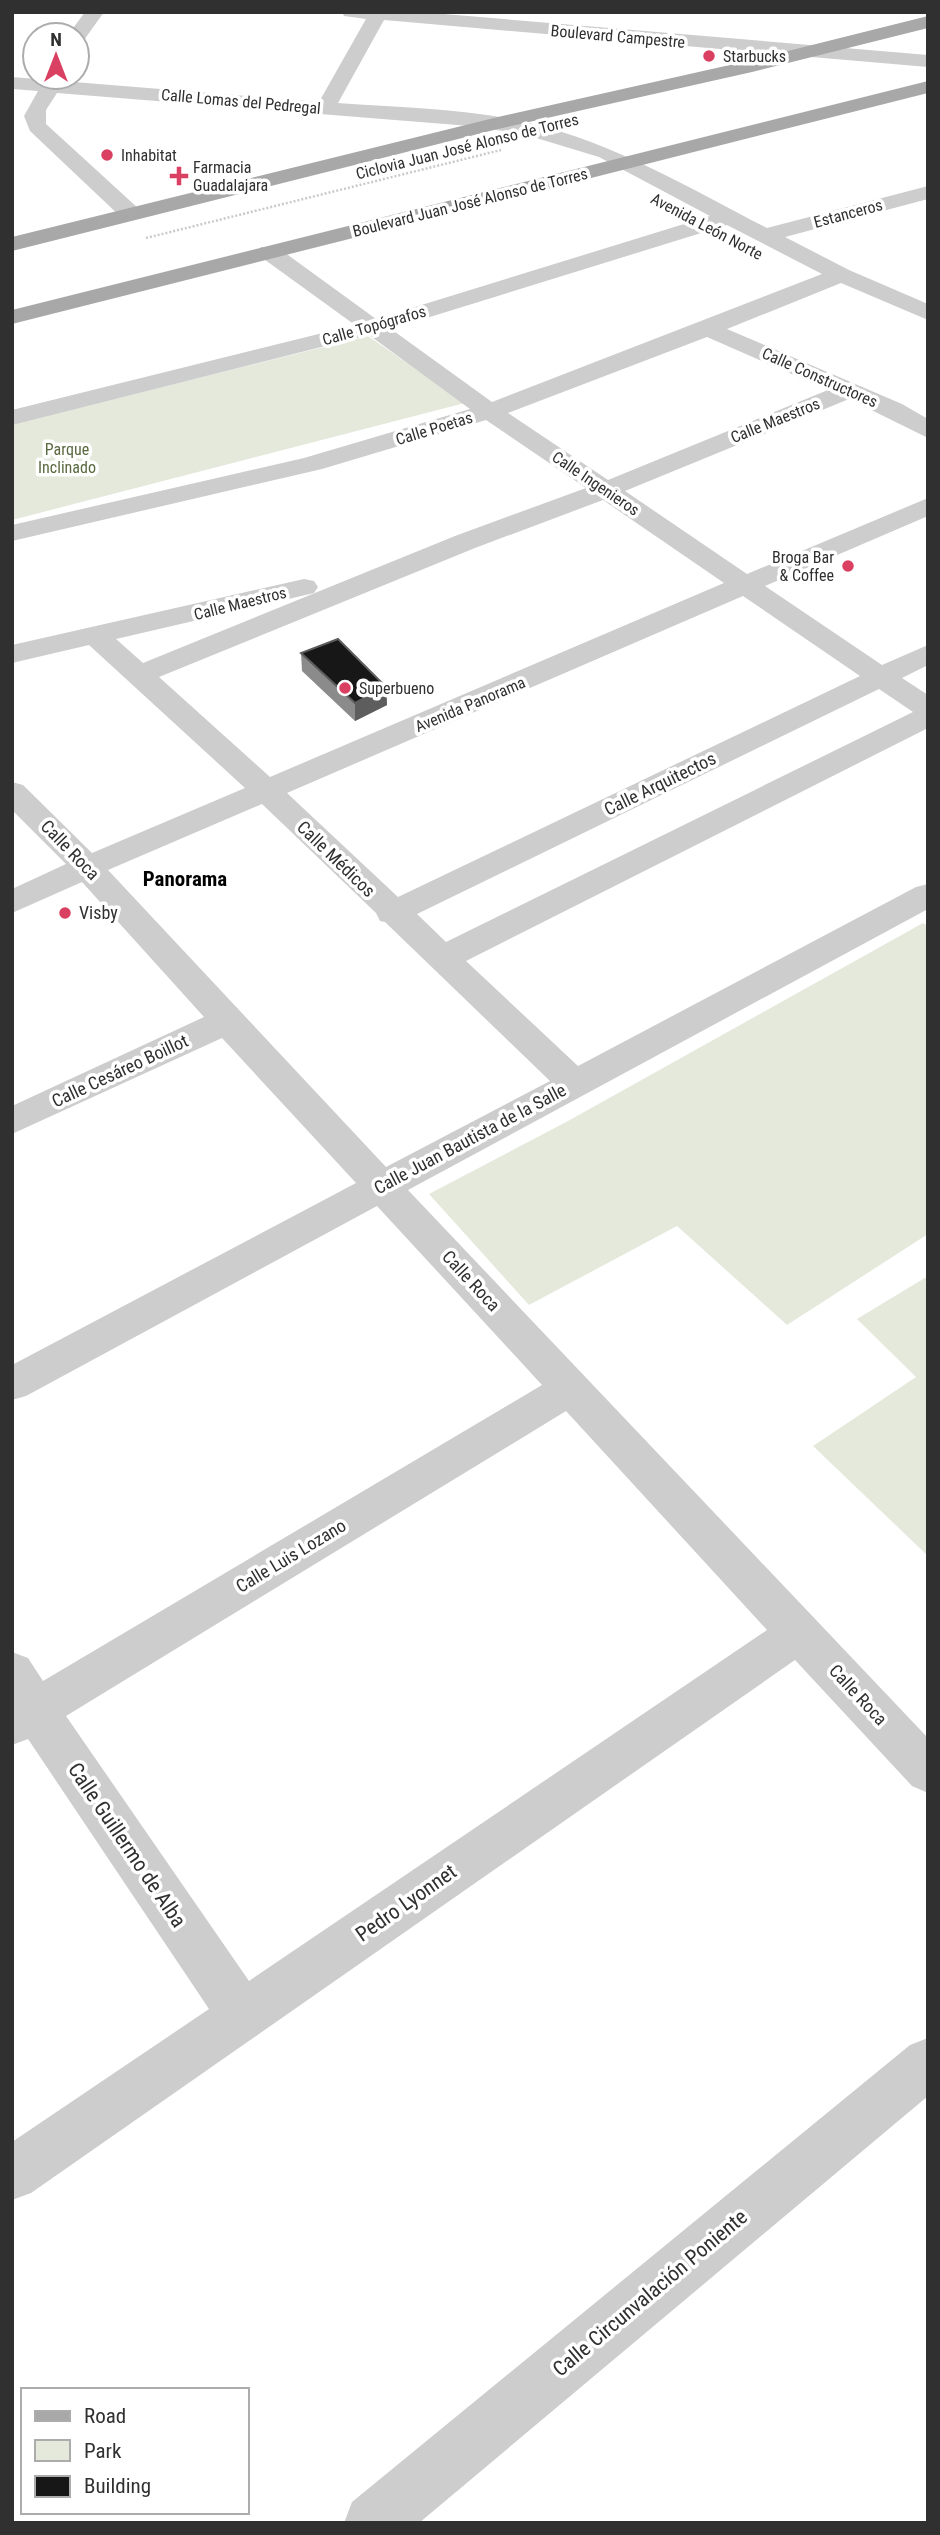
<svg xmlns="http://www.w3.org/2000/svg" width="940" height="2535" font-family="'Roboto Condensed',sans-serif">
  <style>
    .green { fill: #e5e9dc }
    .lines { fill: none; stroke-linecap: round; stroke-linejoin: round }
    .path { stroke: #cacaca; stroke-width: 2.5; stroke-dasharray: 2 2; stroke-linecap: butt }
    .minor { fill: #cdcdcd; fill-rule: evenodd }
    .major { fill: #a8a8a8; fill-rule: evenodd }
    .wall { fill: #8b8b8b }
    .shaded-wall { fill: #5d5d5d }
    .building { fill: #171717; stroke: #5d5d5d; stroke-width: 2 }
    .poi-dot { fill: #da4061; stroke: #fff; stroke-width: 2.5 }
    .labels { text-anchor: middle; stroke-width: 7; stroke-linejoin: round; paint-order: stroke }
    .far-street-label { font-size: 16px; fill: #303030; stroke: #fff }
    .far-poi-label { font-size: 16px; fill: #303030; stroke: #fff; text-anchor: start }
    .far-park-label { font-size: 16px; fill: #596940; stroke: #fff }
    .street-label { font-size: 18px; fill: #303030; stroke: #fff }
    .poi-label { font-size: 18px; fill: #303030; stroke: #fff; text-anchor: start }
    .quarter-label { font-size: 21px; font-weight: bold; fill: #000; stroke: #fff }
    .near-street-label { font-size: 21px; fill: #303030; stroke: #fff }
  </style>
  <rect width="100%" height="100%" fill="#fff"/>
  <path class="green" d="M368 336 465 403 12 520V424Z
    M923 923 928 926V1234L787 1325 677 1226 529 1305 429 1194 568 1121Z
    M928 1276V1556L813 1446 916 1377 857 1319Z"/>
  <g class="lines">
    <path class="path" d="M146 238 501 150"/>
    <path class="minor" d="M85 12H104L84 40 77 42V35H68Z
      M342 12H420L928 55V67L384 20 338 103C401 108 468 108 529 123 615 143 691 189 767 228L928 186V199L785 237 849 270 928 304V320L841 283 727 329 902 404 928 419V438L849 399 625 491 747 574 928 498V516L765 586 882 665 928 645V665L902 678 928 695V728L466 961 578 1066 916 887 928 884V909L408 1190 928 1738V1793L912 1786 795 1660 31 2193 12 2200V2142L209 2009 28 1739 12 1745V1652L28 1658 43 1681 542 1385 377 1206 26 1396 12 1400V1365L356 1183 222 1038 12 1134V1106L204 1017 82 882 12 913V889L66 864 12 810V782L23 785 92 853 245 788 89 645 12 663V645L304 579 314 581 318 587 314 593 116 639 143 663 455 536 586 488 486 420 322 469 12 541V525L304 458 470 409 369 335 12 425V410L355 325 261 257 258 252 261 247H277L376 319 710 216 599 157 523 134 470 126 57 93 46 110V124L139 209 142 214 139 219H123L30 131 24 116 38 91 12 89V77L319 102 366 19 344 16ZM727 225 822 274 492 402 391 329ZM707 337 828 390 608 480 508 413ZM603 500 724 583 270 777 159 677 475 548ZM743 596 860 676 398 897 287 793ZM879 689 913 712 446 942 417 914ZM262 804 376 913 380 921 385 922 550 1081 386 1167 108 870ZM566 1411 767 1630 249 1981 66 1716Z
      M928 2038V2096L419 2523H344L352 2502 910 2045Z"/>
    <path class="major" d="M928 16V28L752 72 498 129 12 251V237L498 117 752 60Z
      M928 81V93L12 324V310Z"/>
  </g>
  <path class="wall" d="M301 653 386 687 387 705 355 721 302 671Z"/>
  <path class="shaded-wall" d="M386 687 387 705 355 721V703Z"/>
  <path class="building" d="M338 639 386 687 355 703 301 653Z"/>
  <g class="poi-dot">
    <circle cx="709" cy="56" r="7"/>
    <circle cx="107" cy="155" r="7"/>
    <path d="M175.5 165.5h7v7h7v7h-7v7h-7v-7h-7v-7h7z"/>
    <circle cx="848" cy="566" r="7"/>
    <circle cx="345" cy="688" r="7"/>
    <circle cx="65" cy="913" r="7"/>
  </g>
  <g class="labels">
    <g class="far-street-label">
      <text transform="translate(618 36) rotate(5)" y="6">Boulevard Campestre</text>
      <text transform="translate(241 101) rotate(5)" y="6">Calle Lomas del Pedregal</text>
      <text transform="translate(467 146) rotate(-14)" y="6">Ciclovia Juan José Alonso de Torres</text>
      <text transform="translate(470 202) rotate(-14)" y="6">Boulevard Juan José Alonso de Torres</text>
      <text transform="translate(848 213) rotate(-15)" y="6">Estanceros</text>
      <text transform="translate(707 226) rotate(28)" y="6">Avenida León Norte</text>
      <text transform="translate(374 325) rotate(-16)" y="6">Calle Topógrafos</text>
      <text transform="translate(820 377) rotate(24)" y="6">Calle Constructores</text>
      <text transform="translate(775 420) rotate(-22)" y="6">Calle Maestros</text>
      <text transform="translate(434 428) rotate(-17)" y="6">Calle Poetas</text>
      <text transform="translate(596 483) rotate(34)" y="6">Calle Ingenieros</text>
      <text transform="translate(240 603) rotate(-14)" y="6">Calle Maestros</text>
      <text transform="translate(470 704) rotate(-23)" y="6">Avenida Panorama</text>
    </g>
    <g class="far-poi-label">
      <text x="723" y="62">Starbucks</text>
      <text x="121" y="161">Inhabitat</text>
      <text x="193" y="173">Farmacia<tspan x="193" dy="18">Guadalajara</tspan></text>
      <text x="834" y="563" text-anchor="end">Broga Bar<tspan x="834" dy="18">&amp; Coffee</tspan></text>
      <text x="359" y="694">Superbueno</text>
    </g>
    <g class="far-park-label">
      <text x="67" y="455">Parque<tspan x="67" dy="18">Inclinado</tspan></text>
    </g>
    <g class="street-label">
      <text transform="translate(660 784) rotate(-26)" y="6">Calle Arquitectos</text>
      <text transform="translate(70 850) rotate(46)" y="6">Calle Roca</text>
      <text transform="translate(336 859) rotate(44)" y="6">Calle Médicos</text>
      <text transform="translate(120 1071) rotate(-25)" y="6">Calle Cesáreo Boillot</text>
      <text transform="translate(470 1139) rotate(-28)" y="6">Calle Juan Bautista de la Salle</text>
      <text transform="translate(471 1281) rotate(47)" y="6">Calle Roca</text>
      <text transform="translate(291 1556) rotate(-31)" y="6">Calle Luis Lozano</text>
      <text transform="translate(858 1695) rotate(47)" y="6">Calle Roca</text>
    </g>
    <g class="poi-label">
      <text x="79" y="919">Visby</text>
    </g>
    <g class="quarter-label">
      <text x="185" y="886">Panorama</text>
    </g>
    <g class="near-street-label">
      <text transform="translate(127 1845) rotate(56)" y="7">Calle Guillermo de Alba</text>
      <text transform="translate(406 1903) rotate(-35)" y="7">Pedro Lyonnet</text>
      <text transform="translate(650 2293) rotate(-40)" y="7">Calle Circunvalación Poniente</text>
    </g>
  </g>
  <rect width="940" height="2535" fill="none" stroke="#303030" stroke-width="28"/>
  <rect x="21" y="2388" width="228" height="126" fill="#ffffff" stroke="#acacac" stroke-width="2"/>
  <rect x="35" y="2411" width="35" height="10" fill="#a8a8a8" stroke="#acacac" stroke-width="2"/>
  <text x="84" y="2423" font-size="21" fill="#303030">Road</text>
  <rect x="35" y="2440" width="35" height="21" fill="#e5e9dc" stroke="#acacac" stroke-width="2"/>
  <text x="84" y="2458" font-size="21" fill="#303030">Park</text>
  <rect x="35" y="2476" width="35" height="21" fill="#171717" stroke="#acacac" stroke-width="2"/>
  <text x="84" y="2493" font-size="21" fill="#303030">Building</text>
  <g transform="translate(56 56)"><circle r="33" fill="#ffffff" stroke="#acacac" stroke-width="2"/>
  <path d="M0-5L12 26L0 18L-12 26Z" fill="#da4061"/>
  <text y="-10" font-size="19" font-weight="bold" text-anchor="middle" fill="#303030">N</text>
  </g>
</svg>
